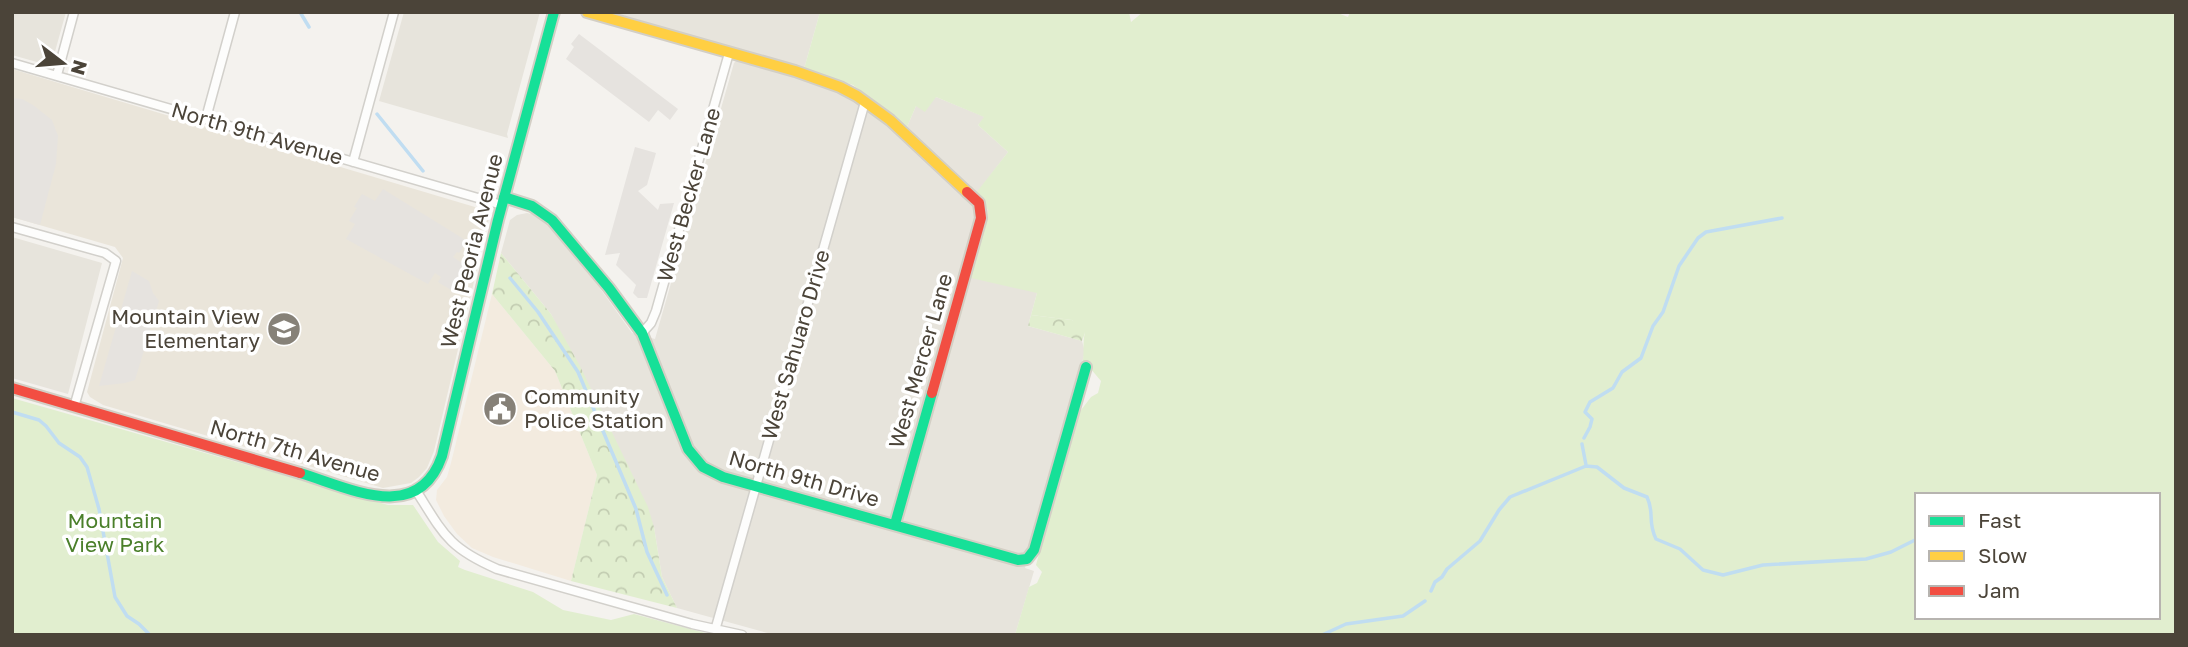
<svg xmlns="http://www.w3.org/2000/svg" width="2188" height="647" font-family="'Golos Text',sans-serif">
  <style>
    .residential { fill: #e7e4dc }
    .commercial { fill: #f3ebdf }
    .education { fill: #eae5da }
    .green { fill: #e1eecf; fill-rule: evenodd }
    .forest { fill: url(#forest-crowns) }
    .parking { fill: #e6e3df }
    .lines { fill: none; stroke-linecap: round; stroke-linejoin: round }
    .stream { stroke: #c0ddf1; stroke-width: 3.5 }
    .street-casing { stroke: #d2d0cb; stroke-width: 11 }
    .fast-casing { stroke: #d3cfc5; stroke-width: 14 }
    .slow-casing { stroke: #d3cfc5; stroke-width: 14 }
    .jam-casing { stroke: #d3cfc5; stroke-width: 14 }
    .street { stroke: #fdfdfc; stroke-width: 8 }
    .fast { stroke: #16e098; stroke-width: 10 }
    .slow { stroke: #ffcf43; stroke-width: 10 }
    .jam { stroke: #f24e42; stroke-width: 10 }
    .labels { text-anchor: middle; stroke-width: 7; stroke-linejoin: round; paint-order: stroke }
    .street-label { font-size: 21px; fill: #4b4439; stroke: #fff }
    .poi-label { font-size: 21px; fill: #4b4439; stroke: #fff; text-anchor: end }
    .park-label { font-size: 21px; fill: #4a7f2a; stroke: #fff }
  </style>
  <defs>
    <pattern id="forest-crowns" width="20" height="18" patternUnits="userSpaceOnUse" patternTransform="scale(1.75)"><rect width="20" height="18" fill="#e1eecf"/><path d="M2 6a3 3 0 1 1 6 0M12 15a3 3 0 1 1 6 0" fill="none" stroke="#c3cdb2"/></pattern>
  </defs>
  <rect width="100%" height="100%" fill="#f4f2ee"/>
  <path class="residential" d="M12 12H66L51 66 12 55Z
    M404 12H540L507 134 508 138 379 101Z
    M612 12H820L804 69Z
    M738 59 804 77 852 97 904 134 916 106 936 97 985 117 978 125 1008 152 977 193 988 210 987 221 1037 293 1028 326 1082 341 1085 352 1025 568 1034 571 1015 635H775L677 608 662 577 654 527 551 314 501 253 510 220 517 215 527 213 536 215 543 219 599 287 632 333 655 339 734 63Z
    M12 237 102 263 68 394 12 378Z"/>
  <path class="commercial" d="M492 294 555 371 597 475 571 581 493 557 472 548 457 534 444 516 436 500 437 490 447 477 451 463Z"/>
  <path class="education" d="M12 69 485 210 489 218 434 451 427 468 419 477 411 483 383 488 103 405 90 397 87 392 123 258 115 247 12 217Z"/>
  <path class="green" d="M820 12H1129L1131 22 1143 12H1335L1348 17 1350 12H2176C2176 25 2172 58 2176 67V635H1015L1029 587 1037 583 1042 572 1036 565 1078 414 1091 397 1098 393 1101 381 1090 368 1082 366C1085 353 1082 342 1085 333L1072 320 1031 315 1037 293 971 278 988 210 976 193 1008 152 978 125 984 117 936 97 925 112 916 106 907 127 853 85 804 69ZM1917 495H2158V617H1917Z
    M12 398 388 505H413L438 542 460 561 458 567 465 570 533 592 563 610 611 620 634 614 713 635H12Z"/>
  <path class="forest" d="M501 253 551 314 580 366 648 507 654 527 662 577 677 608 571 581 597 475 555 371 492 294Z
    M1031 315 1072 320 1083 327 1085 333 1082 341 1028 326Z"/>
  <path class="parking" d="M579 34 678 109 670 120 658 110 649 122 566 59 574 47 571 44Z
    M12 98 22 99 33 105 52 120 58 136 56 164 40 225 12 217Z
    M635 147 656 153 647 185 638 191 658 210 660 204 674 203 647 298H638L633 293 636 285 616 265 620 253 605 255Z
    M383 189 467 241 459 253 457 252 453 257 465 265 451 290 438 282 441 277 435 273 428 284 346 239 355 224 349 221 357 208 354 207 362 194 375 201Z
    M132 271 149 281 153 293 159 301 135 380 125 383 99 386Z"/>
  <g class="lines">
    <path class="stream" d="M300 12 309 27
      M377 114 423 171
      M510 278 538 312 578 372 636 509 647 552 667 595
      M12 412 39 420 46 426 59 443 80 457 87 467 99 509 115 597 127 616 139 624 150 635
      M1584 438 1590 427 1592 419 1585 412 1590 402 1613 388 1622 372 1641 358 1653 326 1663 312 1679 266 1698 238 1706 232 1782 218
      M1582 444 1586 465
      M1431 591 1435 582 1442 577 1447 569 1480 541 1499 510 1510 497 1586 466 1597 467 1624 488 1647 497C1655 514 1647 521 1656 539L1680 549 1703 570 1723 575 1763 565 1866 559 1891 552 1917 539
      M1322 635 1346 624 1403 616 1425 601"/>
    <g class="street-casing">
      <path id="street" d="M12 63 502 205
        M57 75 74 12
        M206 118 235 12
        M353 162 394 12
        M12 227 105 253 116 261 74 407
        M642 333 651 323 656 311 729 53
        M417 492C444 535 449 548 497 569L692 624 742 635
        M716 627 865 102"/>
    </g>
    <g class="fast-casing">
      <path id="fast" d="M504 197 532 206 552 220 609 288 642 333 688 449 703 467 723 477 1018 560 1027 559 1034 550 1086 367
        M300 473C350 488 418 525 442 456L498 220 554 12
        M895 524 932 393"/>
    </g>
    <g class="slow-casing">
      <path id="slow" d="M587 12 795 71 840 87 857 96 890 120 967 192"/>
    </g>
    <g class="jam-casing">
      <path id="jam" d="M12 388 300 473
        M932 393 981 218 979 203 967 192"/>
    </g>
    <use href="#street" class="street"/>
    <use href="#fast" class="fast"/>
    <use href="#slow" class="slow"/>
    <use href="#jam" class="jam"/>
  </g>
  <defs>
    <g id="school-disc" transform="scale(1.75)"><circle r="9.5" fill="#868178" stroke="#fff"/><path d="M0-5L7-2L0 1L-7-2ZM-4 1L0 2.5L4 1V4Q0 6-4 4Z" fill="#fff"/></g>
    <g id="civic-disc" transform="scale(1.75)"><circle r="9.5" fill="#868178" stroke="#fff"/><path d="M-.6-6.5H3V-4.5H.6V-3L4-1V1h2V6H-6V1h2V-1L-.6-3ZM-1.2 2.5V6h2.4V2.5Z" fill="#fff"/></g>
  </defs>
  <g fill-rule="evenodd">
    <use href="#school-disc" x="284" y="329"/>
    <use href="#civic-disc" x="500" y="409"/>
  </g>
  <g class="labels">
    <g class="street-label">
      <text transform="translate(257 134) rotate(16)" y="7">North 9th Avenue</text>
      <text transform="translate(689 195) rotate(-74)" y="7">West Becker Lane</text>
      <text transform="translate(472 251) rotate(-76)" y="7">West Peoria Avenue</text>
      <text transform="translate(796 345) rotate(-74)" y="7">West Sahuaro Drive</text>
      <text transform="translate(921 361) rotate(-74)" y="7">West Mercer Lane</text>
      <text transform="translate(295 451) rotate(16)" y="7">North 7th Avenue</text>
      <text transform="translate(804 479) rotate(16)" y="7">North 9th Drive</text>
    </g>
    <g class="poi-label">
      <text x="260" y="324">Mountain View<tspan x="260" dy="24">Elementary</tspan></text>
      <text x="524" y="404" text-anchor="start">Community<tspan x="524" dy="24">Police Station</tspan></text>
    </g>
    <g class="park-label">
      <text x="115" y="528">Mountain<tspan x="115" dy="24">View Park</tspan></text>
    </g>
  </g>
  <rect width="2188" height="647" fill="none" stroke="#4b4439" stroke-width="28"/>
  <rect x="1915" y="493" width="245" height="126" fill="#ffffff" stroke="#b7b4b0" stroke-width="2"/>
  <rect x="1929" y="516" width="35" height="10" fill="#16e098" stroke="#b7b4b0" stroke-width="2"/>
  <text x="1978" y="528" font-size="21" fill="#4b4439">Fast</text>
  <rect x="1929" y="551" width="35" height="10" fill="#ffcf43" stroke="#b7b4b0" stroke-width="2"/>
  <text x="1978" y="563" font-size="21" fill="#4b4439">Slow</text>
  <rect x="1929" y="586" width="35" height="10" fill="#f24e42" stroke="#b7b4b0" stroke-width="2"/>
  <text x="1978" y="598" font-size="21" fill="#4b4439">Jam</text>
  <g transform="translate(63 63) rotate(106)" stroke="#ffffff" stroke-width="5" paint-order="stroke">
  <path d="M0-5L12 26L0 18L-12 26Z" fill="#4b4439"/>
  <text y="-10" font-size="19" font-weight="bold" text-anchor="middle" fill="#4b4439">N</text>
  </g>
</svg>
